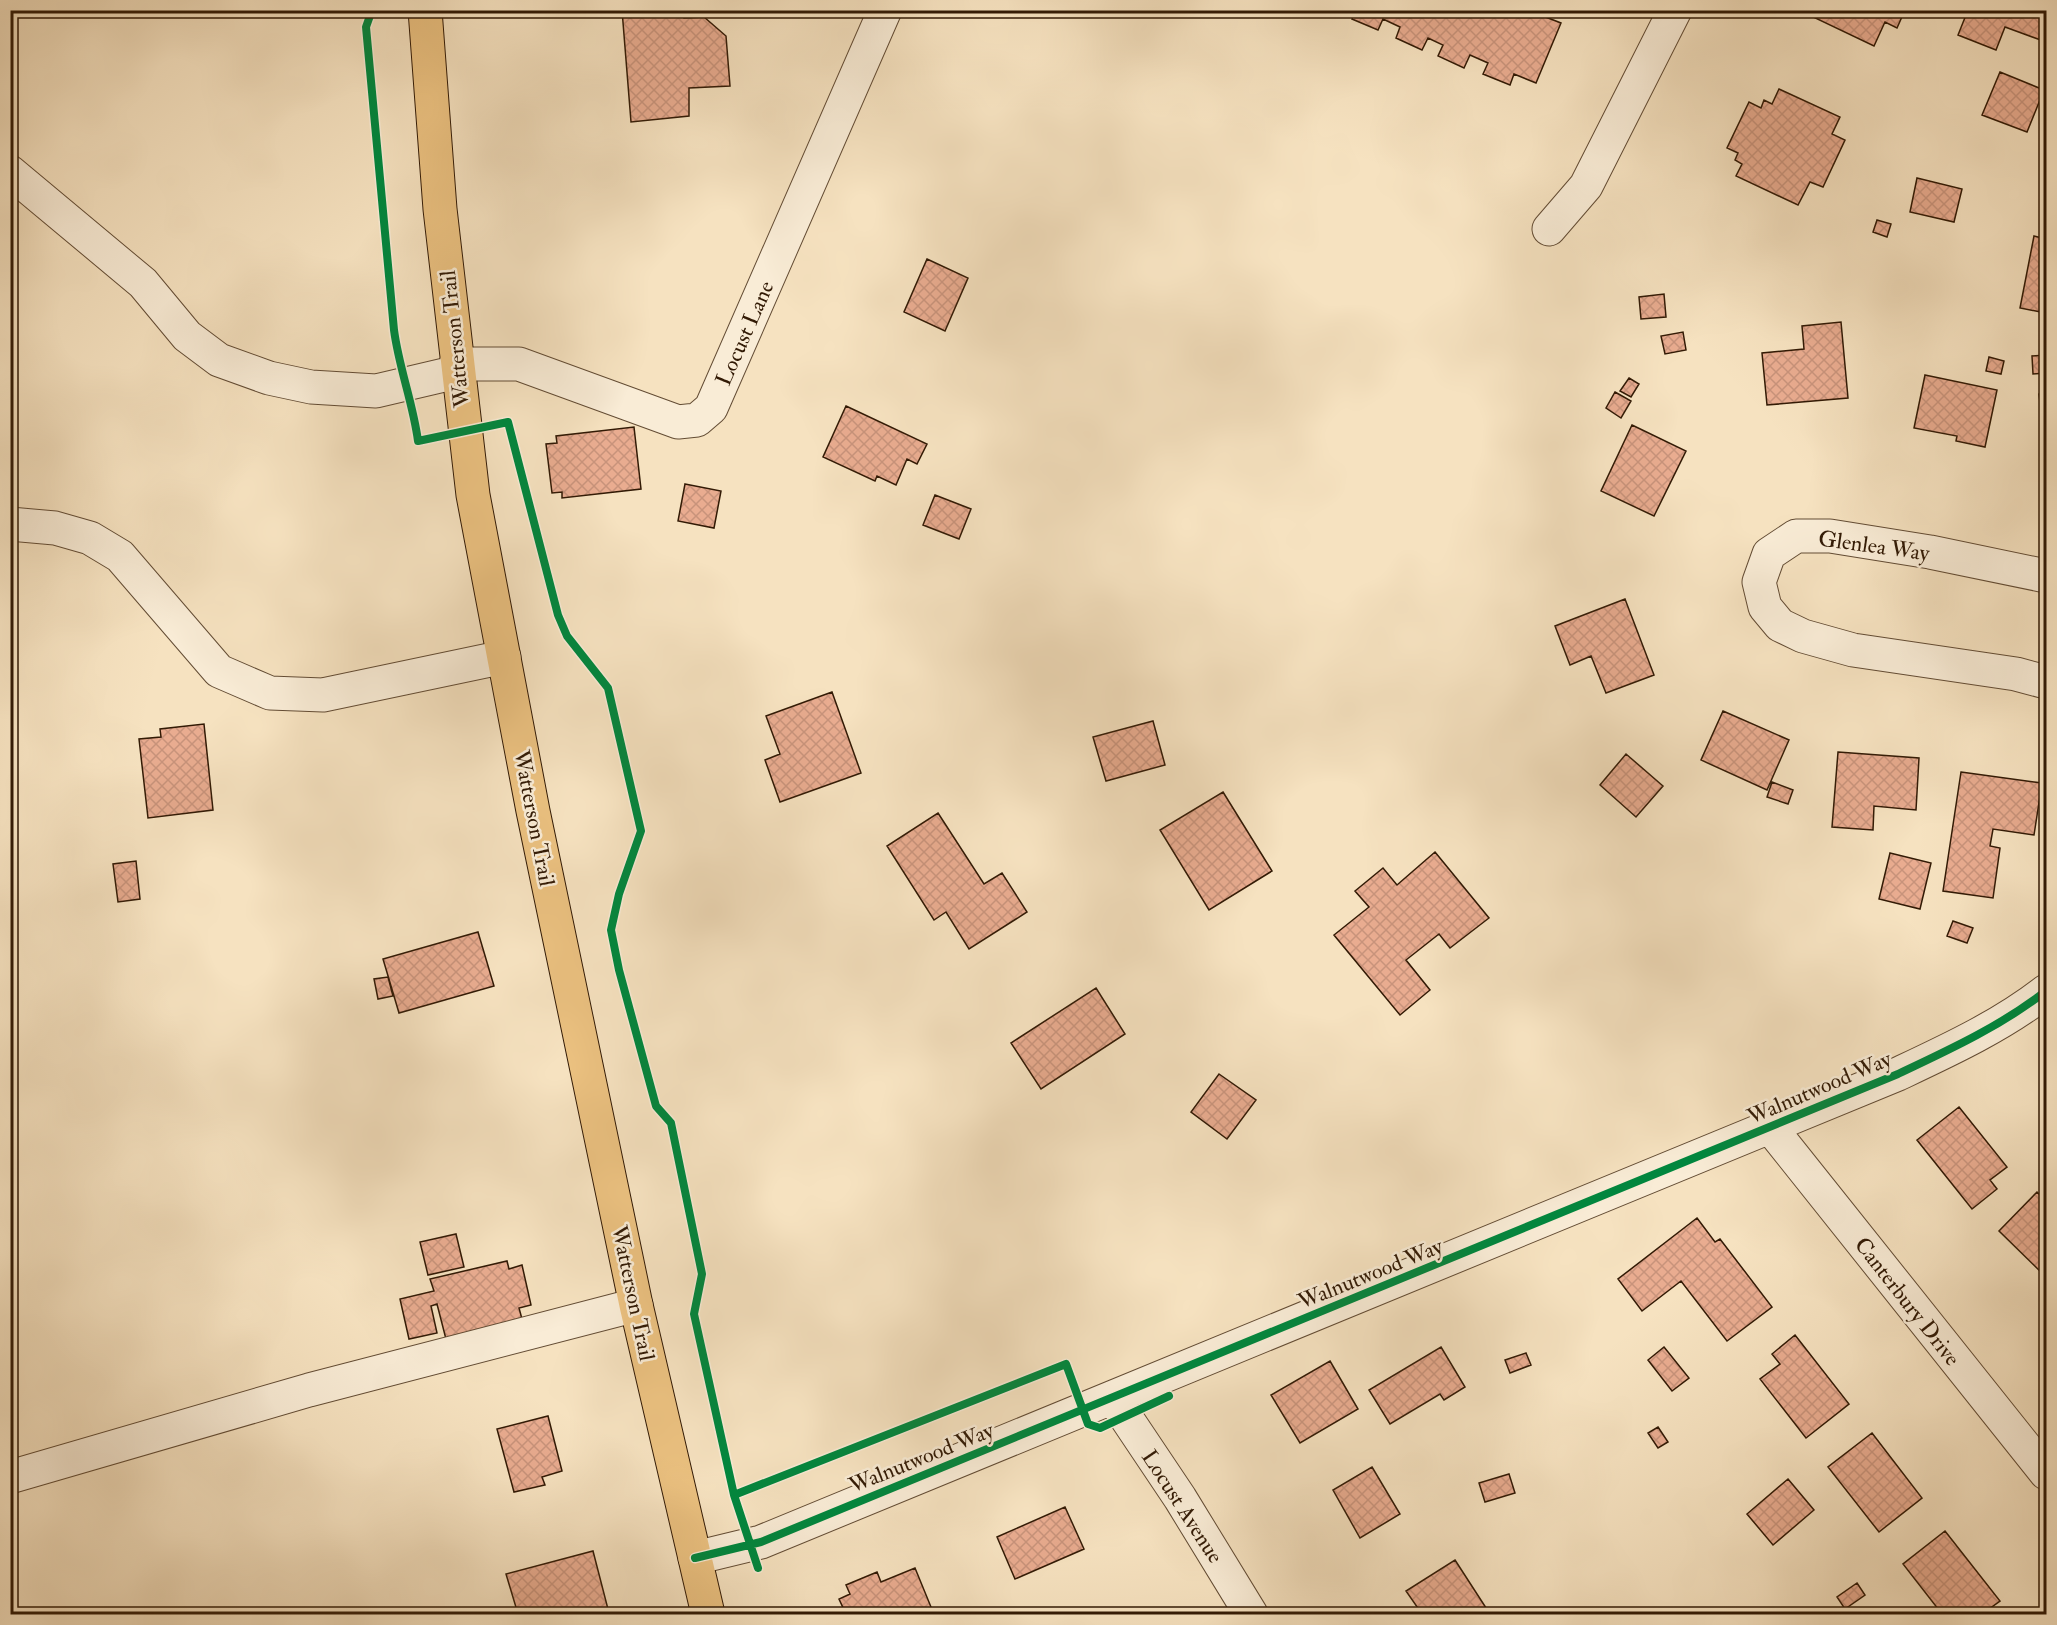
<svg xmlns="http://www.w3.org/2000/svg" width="2057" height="1625" font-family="'IM FELL Double Pica',serif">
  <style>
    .building { fill: url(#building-cross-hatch); stroke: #321a05; stroke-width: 1.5 }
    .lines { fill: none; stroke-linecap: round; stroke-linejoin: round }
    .minor-casing { stroke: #634c34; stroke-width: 35 }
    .major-casing { stroke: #321a05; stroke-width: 35 }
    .minor { stroke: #f9ecd6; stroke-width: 33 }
    .major { stroke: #ebc180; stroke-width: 33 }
    .cycleway-casing { stroke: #f9ecd6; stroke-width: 11 }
    .cycleway { stroke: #00873e; stroke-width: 8 }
    .labels { text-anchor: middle; stroke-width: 5; stroke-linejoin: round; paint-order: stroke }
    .street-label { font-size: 22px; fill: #321a05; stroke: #f9ecd6 }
  </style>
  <defs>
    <pattern id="building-cross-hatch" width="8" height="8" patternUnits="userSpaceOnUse" patternTransform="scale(1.5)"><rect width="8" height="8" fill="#e9ac90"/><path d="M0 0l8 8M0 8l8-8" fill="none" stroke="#c8937b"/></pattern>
  </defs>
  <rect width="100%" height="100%" fill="#f6e2c0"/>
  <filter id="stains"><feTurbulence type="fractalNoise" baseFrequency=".00333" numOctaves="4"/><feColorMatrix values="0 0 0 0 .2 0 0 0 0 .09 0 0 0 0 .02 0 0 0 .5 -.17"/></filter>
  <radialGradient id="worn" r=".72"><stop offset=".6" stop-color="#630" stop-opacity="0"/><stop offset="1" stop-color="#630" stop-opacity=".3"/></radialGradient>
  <path class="building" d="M622 10H683L684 18 704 17 726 36 730 86 689 88V116L631 122Z
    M1356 10H1541L1545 12 1543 16 1561 23 1536 83 1514 74 1510 85 1483 74 1488 63 1470 55 1464 68 1438 56 1443 45 1428 38 1422 50 1396 38 1400 27 1383 19 1378 30 1352 19Z
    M1814 10H1905L1897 28 1885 22 1874 46 1811 16Z
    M1968 10H2046V42L2005 27 1996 50 1958 35Z
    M2000 72 2044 90 2027 132 1982 115Z
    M1779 89 1840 117 1832 134 1845 140 1823 187 1810 182 1798 205 1736 176 1742 164 1735 160 1738 153 1727 148 1749 102 1761 108 1764 100 1772 104Z
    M1917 178 1962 189 1954 222 1910 212Z
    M1877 220 1891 224 1887 237 1873 232Z
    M2034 236 2046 239V313L2020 308Z
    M927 259 968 278 945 331 904 312Z
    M1664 294 1666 317 1641 319 1639 297Z
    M1841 322 1848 398 1767 405 1762 353 1804 349 1802 326Z
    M1683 332 1686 350 1665 354 1661 336Z
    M2046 355V373L2033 374 2032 356Z
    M1989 357 2004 361 2001 374 1986 371Z
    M1925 375 1997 390 1985 447 1956 441 1957 436 1914 428Z
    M1629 378 1639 384 1631 397 1620 391Z
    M1615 392 1631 401 1621 418 1606 408Z
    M2043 393H2046V454L2039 394Z
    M846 406 927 444 917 464 907 459 896 485 877 476 875 481 823 457Z
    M1632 425 1686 451 1654 516 1601 491Z
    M634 427 641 489 562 498V492L552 493 546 444 557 443 556 436Z
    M685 484 721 491 714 528 678 521Z
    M935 495 971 509 959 539 923 525Z
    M1625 599 1654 675 1606 693 1591 656 1570 665 1555 626Z
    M832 692 861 773 780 802 765 760 780 754 766 716Z
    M1723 711 1789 740 1767 790 1701 760Z
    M1153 721 1165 765 1106 781 1093 737Z
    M204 724 213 810 148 818 139 739 161 737 160 729Z
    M1838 752 1919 758 1916 810 1874 806 1873 830 1832 827Z
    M1626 754 1663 786 1636 817 1600 785Z
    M1961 772 2042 783 2034 835 1993 829 1990 846 2000 848 1993 898 1943 891Z
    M1772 782 1793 790 1788 804 1767 797Z
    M1223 792 1272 871 1209 910 1160 830Z
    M938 813 984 884 1002 873 1027 912 969 949 946 912 934 920 887 846Z
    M1435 852 1489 918 1450 948 1439 934 1406 960 1430 990 1400 1015 1334 935 1369 907 1355 891 1383 868 1397 885Z
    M1890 853 1931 863 1920 909 1879 899Z
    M136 861 140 899 118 902 113 864Z
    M1953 921 1973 928 1967 943 1947 936Z
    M478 932 494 986 399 1013 383 959Z
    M388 977 393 996 378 999 374 979Z
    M1096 988 1125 1034 1041 1089 1011 1043Z
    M1219 1074 1256 1100 1227 1139 1191 1112Z
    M1959 1107 2007 1167 1990 1180 1997 1189 1972 1209 1917 1140Z
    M2037 1192 2046 1201V1277L1999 1231Z
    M1697 1218 1715 1242 1720 1239 1772 1307 1727 1341 1681 1281 1642 1311 1618 1279Z
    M456 1234 464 1267 428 1275 420 1242Z
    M507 1261 509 1269 522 1265 531 1305 519 1308 522 1319 447 1343 437 1304 431 1306 437 1333 409 1339 400 1299 434 1291 430 1279Z
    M1795 1335 1849 1404 1806 1438 1760 1379 1780 1364 1772 1354Z
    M1441 1347 1465 1387 1444 1400 1440 1394 1390 1424 1369 1390Z
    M1664 1347 1689 1378 1672 1391 1648 1360Z
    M1526 1353 1531 1365 1510 1373 1505 1360Z
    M1330 1361 1358 1409 1300 1443 1271 1395Z
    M548 1416 562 1471 542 1477 545 1485 514 1492 497 1429Z
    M1658 1427 1668 1442 1658 1448 1648 1433Z
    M1872 1433 1922 1498 1879 1532 1828 1467Z
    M1372 1467 1400 1514 1360 1538 1333 1490Z
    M1509 1474 1515 1493 1485 1502 1479 1483Z
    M1788 1479 1814 1510 1773 1545 1747 1514Z
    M1065 1507 1084 1549 1015 1579 997 1537Z
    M1945 1531 2000 1601 1982 1614H1942L1903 1564Z
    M593 1551 609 1613 518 1614 506 1574Z
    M1455 1560 1490 1614H1422L1406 1591Z
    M915 1568 931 1607 914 1614H846L839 1599 850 1594 846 1585 877 1572 881 1582Z
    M1857 1583 1865 1595 1845 1609 1837 1597Z"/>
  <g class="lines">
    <g class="minor-casing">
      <path id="minor" d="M10 172 143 283 187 336 219 360 269 378 311 387 376 391 457 372
        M1549 229 1586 186 1675 10
        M456 364H519L678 422 697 420 711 408 885 10
        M10 524 55 528 90 538 120 556 219 671 270 693 323 695 504 657
        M2046 576 1930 552 1830 536H1796L1769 554 1759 582 1765 607 1780 625 1803 636 1853 650 2016 674 2046 682
        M1770 1127 2046 1473
        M1113 1398 1180 1498 1251 1614
        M10 1477 309 1390 636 1305
        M695 1558 761 1542 1898 1074C1949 1050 2001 1026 2046 991"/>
    </g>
    <g class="major-casing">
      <path id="major" d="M425 10 440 209 473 495 533 811 636 1305 708 1614"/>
    </g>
    <use href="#minor" class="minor"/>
    <use href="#major" class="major"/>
    <g class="cycleway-casing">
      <path id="cycleway" d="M372 10 366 27 394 330C399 368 413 403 418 441L508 422 558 615 567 636 608 688 641 831 619 894 611 930 619 970 656 1106 671 1123 702 1274 694 1314 734 1495 1066 1364 1088 1424 1100 1428 1169 1396
        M734 1495 758 1568
        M695 1558 761 1542 1898 1074C1949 1050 2001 1026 2046 991"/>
    </g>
    <use href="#cycleway" class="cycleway"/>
  </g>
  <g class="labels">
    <g class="street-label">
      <text transform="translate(744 333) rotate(-66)" y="8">Locust Lane</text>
      <text transform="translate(454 339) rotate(-96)" y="8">Watterson Trail</text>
      <text transform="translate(1874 545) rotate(8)" y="8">Glenlea Way</text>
      <text transform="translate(535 818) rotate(79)" y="8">Watterson Trail</text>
      <text transform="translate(1819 1087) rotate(-23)" y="8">Walnutwood Way</text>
      <text transform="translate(1370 1273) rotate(-22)" y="8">Walnutwood Way</text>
      <text transform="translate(634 1293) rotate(78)" y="8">Watterson Trail</text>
      <text transform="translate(1908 1301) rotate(52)" y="8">Canterbury Drive</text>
      <text transform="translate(921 1457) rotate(-22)" y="8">Walnutwood Way</text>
      <text transform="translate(1183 1506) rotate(57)" y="8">Locust Avenue</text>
    </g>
  </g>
  <rect width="2057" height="1625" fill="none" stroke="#f6e2c0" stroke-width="36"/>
  <rect x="12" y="12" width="2033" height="1601" fill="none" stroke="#321a05" stroke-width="3"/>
  <rect x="18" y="18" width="2021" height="1589" fill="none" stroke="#321a05" stroke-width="1.5"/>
  <rect width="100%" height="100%" filter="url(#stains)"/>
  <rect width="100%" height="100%" fill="url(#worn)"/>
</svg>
